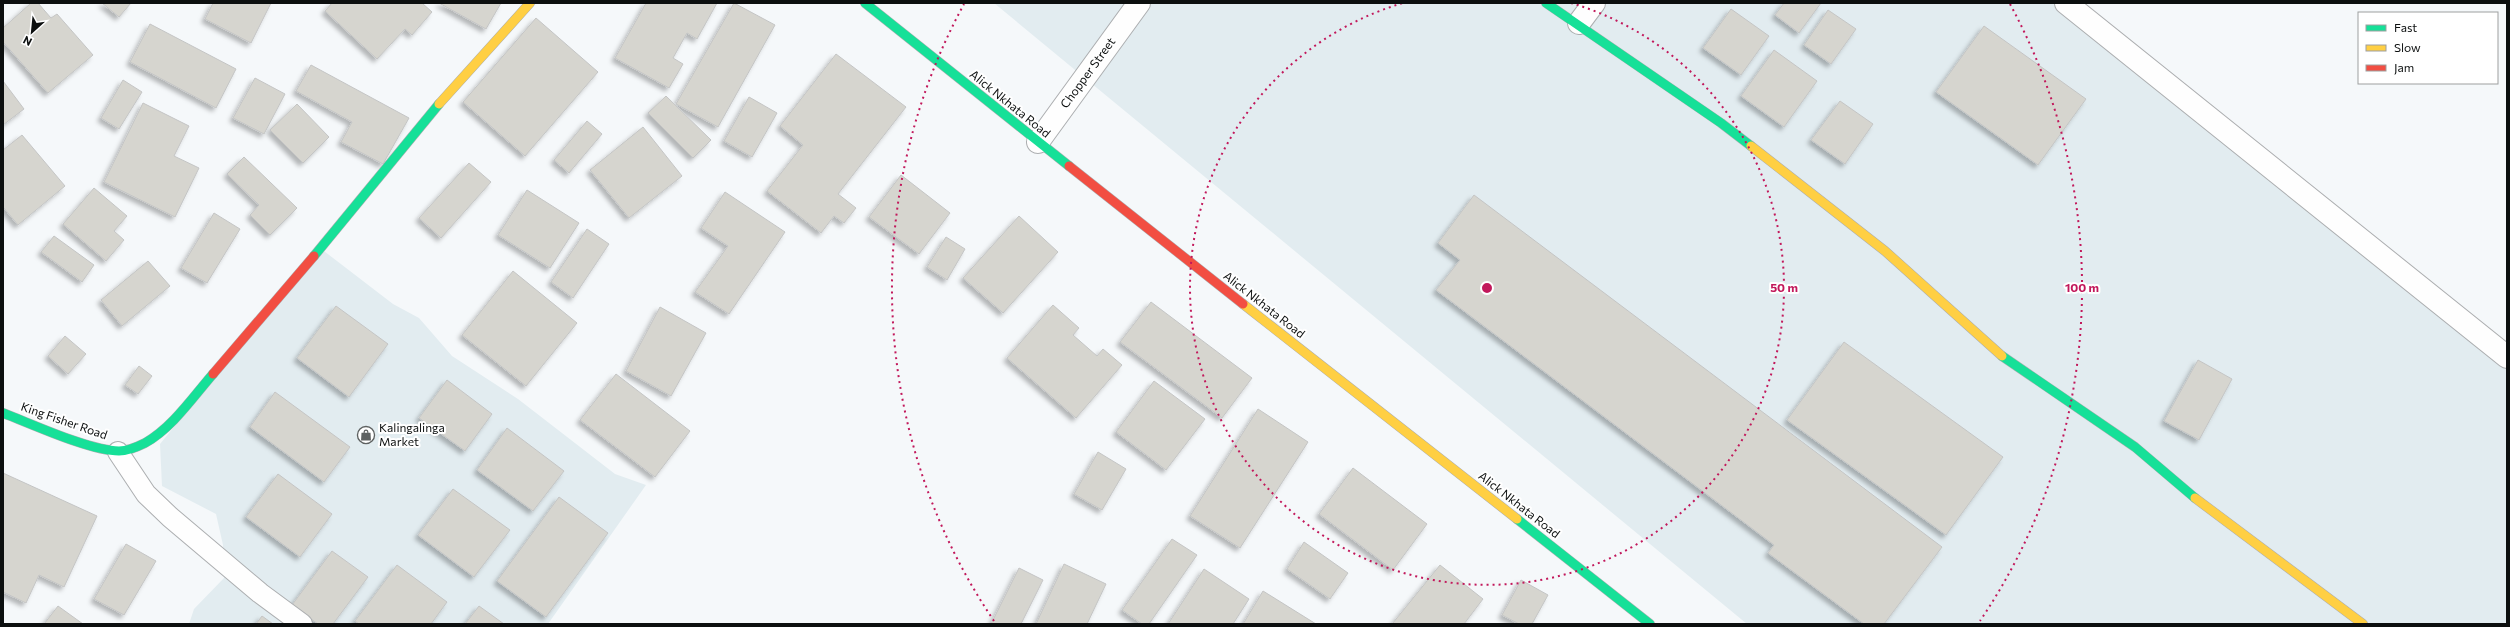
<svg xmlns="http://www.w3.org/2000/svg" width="2510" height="627" font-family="Commissioner,sans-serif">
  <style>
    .built { fill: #e2ecf0 }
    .building { fill: #d6d5cf; stroke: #c4c5c5; filter: url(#shadow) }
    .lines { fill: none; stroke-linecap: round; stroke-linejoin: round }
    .lane-casing { stroke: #acaeb0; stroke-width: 22 }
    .street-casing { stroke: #acaeb0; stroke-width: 24 }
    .fast-casing { stroke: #acaeb0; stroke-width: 10 }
    .slow-casing { stroke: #acaeb0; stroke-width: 10 }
    .jam-casing { stroke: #acaeb0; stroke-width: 10 }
    .lane { stroke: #fefefe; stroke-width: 20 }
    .street { stroke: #fefefe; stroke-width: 22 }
    .fast { stroke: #16e098; stroke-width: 9 }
    .slow { stroke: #ffcf43; stroke-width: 9 }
    .jam { stroke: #f24e42; stroke-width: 9 }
    .ring { fill: none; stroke: #c2185b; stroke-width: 2; stroke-dasharray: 2 4 }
    .labels { text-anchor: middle; stroke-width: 4; stroke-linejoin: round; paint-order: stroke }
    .street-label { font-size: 12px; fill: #0c0f0f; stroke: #fff }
    .poi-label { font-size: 12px; fill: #0c0f0f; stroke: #fff; text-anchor: start }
    .centre { fill: #c2185b; stroke: #fff; stroke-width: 2 }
    .ring-label { font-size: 12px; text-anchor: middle; font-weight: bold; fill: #c2185b; stroke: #fff; stroke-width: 4; stroke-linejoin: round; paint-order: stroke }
  </style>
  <defs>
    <filter id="shadow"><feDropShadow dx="-3.5" dy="3.5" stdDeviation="2" flood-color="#0004"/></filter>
  </defs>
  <rect width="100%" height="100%" fill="#f5f8fa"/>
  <path class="built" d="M994 3H2055L2507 369V624H1747Z
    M320 248 393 304 419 318 452 356 518 399 615 474 646 485 548 624H189L194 609 224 578 223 545 216 514 162 486 160 444Z"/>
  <path class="building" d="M31 3H38L51 18 57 14 93 55 48 93 3 42V28Z
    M102 3H131L119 17Z
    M213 3H271L251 43 205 19Z
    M332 3H422L432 12 412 35 405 29 377 59 325 11Z
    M439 3H501L486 29Z
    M646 3H717L697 39 687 33 673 58 683 64 669 88 615 58Z
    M734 3 775 25 718 127 676 104Z
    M1784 3H1821L1799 33 1775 15Z
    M1731 9 1769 36 1741 75 1703 48Z
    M1828 10 1856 29 1831 64 1804 45Z
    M536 18 598 72 525 156 463 102Z
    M150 24 236 69 216 108 130 62Z
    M1984 26 2086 99 2038 165 1936 92Z
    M1774 50 1817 81 1784 127 1741 96Z
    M836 54 906 107 838 194 856 208 844 223 834 216 821 233 767 191 803 145 780 126Z
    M311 65 409 118 383 164 341 142 352 122 296 91Z
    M255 78 285 94 264 134 233 118Z
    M123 80 142 92 119 129 101 118Z
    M3 81 24 109 3 125Z
    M666 96 711 140 693 158 648 113Z
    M749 97 777 113 752 157 724 141Z
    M1840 101 1873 124 1845 164 1811 140Z
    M143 103 189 126 174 156 199 168 175 217 104 182Z
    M297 104 329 137 303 163 270 130Z
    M587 121 602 134 569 173 554 160Z
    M643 127 682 176 629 218 590 170Z
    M22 135 65 186 18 225 3 207V150Z
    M244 157 297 208 270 235 250 215 259 205 227 174Z
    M469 163 491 182 441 238 419 218Z
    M901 175 950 213 919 254 869 217Z
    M94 188 127 216 114 231 124 240 106 261 63 224Z
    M527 190 579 223 550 268 498 235Z
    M725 192 785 232 729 314 695 292 728 246 701 228Z
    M1474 195 1942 547 1884 624H1864L1768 553 1774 545 1436 290 1460 260 1438 243Z
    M214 213 240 229 207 283 181 268Z
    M1019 216 1058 252 1003 313 963 278Z
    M587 229 609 244 573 298 551 282Z
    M54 236 94 265 82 282 41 252Z
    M946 237 965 249 947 280 927 267Z
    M148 261 170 286 122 326 101 300Z
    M513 271 577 323 526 386 462 335Z
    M1151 302 1252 378 1222 418 1120 342Z
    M1053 305 1079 328 1073 335 1097 356 1103 349 1122 365 1076 418 1007 358Z
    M336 306 388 344 349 397 297 358Z
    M660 307 706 333 671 396 626 371Z
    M65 336 86 354 68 374 48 356Z
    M1844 342 2003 457 1946 535 1787 420Z
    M2198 360 2232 379 2199 440 2164 421Z
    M139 366 152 376 138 394 125 385Z
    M616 374 690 431 655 477 580 420Z
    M447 380 492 414 465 451 419 418Z
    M1154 381 1205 419 1166 470 1116 432Z
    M275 392 350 447 324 482 250 427Z
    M1258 409 1308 442 1240 548 1190 516Z
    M507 428 564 471 533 511 477 470Z
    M1098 452 1126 469 1102 510 1074 494Z
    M1353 468 1427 524 1393 570 1319 514Z
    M3 473 97 516 64 587 39 575 26 603 3 592Z
    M278 474 332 514 300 557 246 517Z
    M453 489 510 530 474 577 418 535Z
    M559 497 608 533 546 617 497 581Z
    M1172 539 1197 555 1149 624H1142L1122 610Z
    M1304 542 1348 573 1330 599 1287 569Z
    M126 544 156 561 124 615 94 599Z
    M332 551 368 577 333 624H318L292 605Z
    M1064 564 1106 584 1087 624H1036Z
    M397 565 447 602 431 624H359L355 621Z
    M1440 565 1483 599 1464 624H1392Z
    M1019 568 1043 580 1021 624H991Z
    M1204 569 1249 599 1233 624H1168Z
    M1521 580 1548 595 1532 624H1519L1502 615Z
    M1263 591 1316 624H1243Z
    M58 606 83 624H44Z
    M479 606 504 624H465Z
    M262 616 273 624H256Z"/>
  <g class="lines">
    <g class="lane-casing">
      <path id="lane" d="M118 452 146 494 170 517 260 593 302 624"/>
    </g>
    <g class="street-casing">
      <path id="street" d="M2066 3 2507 357
        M1579 23 1594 3
        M1038 142 1139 3"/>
    </g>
    <g class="fast-casing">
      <path id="fast" d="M865 3 1069 166
        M1546 3 1721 123 1751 146
        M314 256 439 104
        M2002 356 2135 447 2195 498
        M3 413C32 424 90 451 119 451 127 451 137 447 145 443 172 428 193 397 213 374
        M1517 519 1650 624"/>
    </g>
    <g class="slow-casing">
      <path id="slow" d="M439 104 530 3
        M1751 146 1885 251 2002 356
        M1243 304 1517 519
        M2195 498 2363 624"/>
    </g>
    <g class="jam-casing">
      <path id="jam" d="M1069 166 1243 304
        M213 374 314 256"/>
    </g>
    <use href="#lane" class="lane"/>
    <use href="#street" class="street"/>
    <use href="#fast" class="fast"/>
    <use href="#slow" class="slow"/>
    <use href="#jam" class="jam"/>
  </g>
  <g class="ring">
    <path d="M1571 3A297 297 0 1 1 1403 3"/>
    <path d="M994 621A595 595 0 0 1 964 4M2010 4A595 595 0 0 1 1980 621"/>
  </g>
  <defs>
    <g id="shop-ring" transform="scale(0.9)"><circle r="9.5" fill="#fff" stroke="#5e6161" stroke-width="1.5"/><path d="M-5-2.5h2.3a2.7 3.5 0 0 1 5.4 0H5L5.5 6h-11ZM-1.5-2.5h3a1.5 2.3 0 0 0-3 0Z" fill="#5e6161"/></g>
  </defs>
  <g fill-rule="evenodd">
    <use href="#shop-ring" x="366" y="435"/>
  </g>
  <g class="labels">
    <g class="street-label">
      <text transform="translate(1088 73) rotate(-54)" y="4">Chopper Street</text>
      <text transform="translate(1010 104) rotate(39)" y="4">Alick Nkhata Road</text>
      <text transform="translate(1264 305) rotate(38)" y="4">Alick Nkhata Road</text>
      <text transform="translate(64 421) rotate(19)" y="4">King Fisher Road</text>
      <text transform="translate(1519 505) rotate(38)" y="4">Alick Nkhata Road</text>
    </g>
    <g class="poi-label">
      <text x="379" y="432">Kalingalinga<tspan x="379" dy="14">Market</tspan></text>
    </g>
  </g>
  <circle cx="1487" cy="288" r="6" class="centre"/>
  <g class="ring-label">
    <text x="1784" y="292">50 m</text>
    <text x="2082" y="292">100 m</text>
  </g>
  <rect width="2510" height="627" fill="none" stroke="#0c0f0f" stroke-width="8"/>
  <rect x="2358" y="12" width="140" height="72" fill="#ffffff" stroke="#9e9f9f"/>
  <rect x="2366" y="25" width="20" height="6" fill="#16e098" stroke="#9e9f9f"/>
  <text x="2394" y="32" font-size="12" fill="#0c0f0f">Fast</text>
  <rect x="2366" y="45" width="20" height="6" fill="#ffcf43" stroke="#9e9f9f"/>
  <text x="2394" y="52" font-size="12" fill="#0c0f0f">Slow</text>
  <rect x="2366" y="65" width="20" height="6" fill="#f24e42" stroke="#9e9f9f"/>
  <text x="2394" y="72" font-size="12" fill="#0c0f0f">Jam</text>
  <g transform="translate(32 32) rotate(207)" stroke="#ffffff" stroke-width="3" paint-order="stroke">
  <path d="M0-3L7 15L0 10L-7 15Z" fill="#0c0f0f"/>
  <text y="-6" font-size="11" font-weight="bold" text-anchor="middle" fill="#0c0f0f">N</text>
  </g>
</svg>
